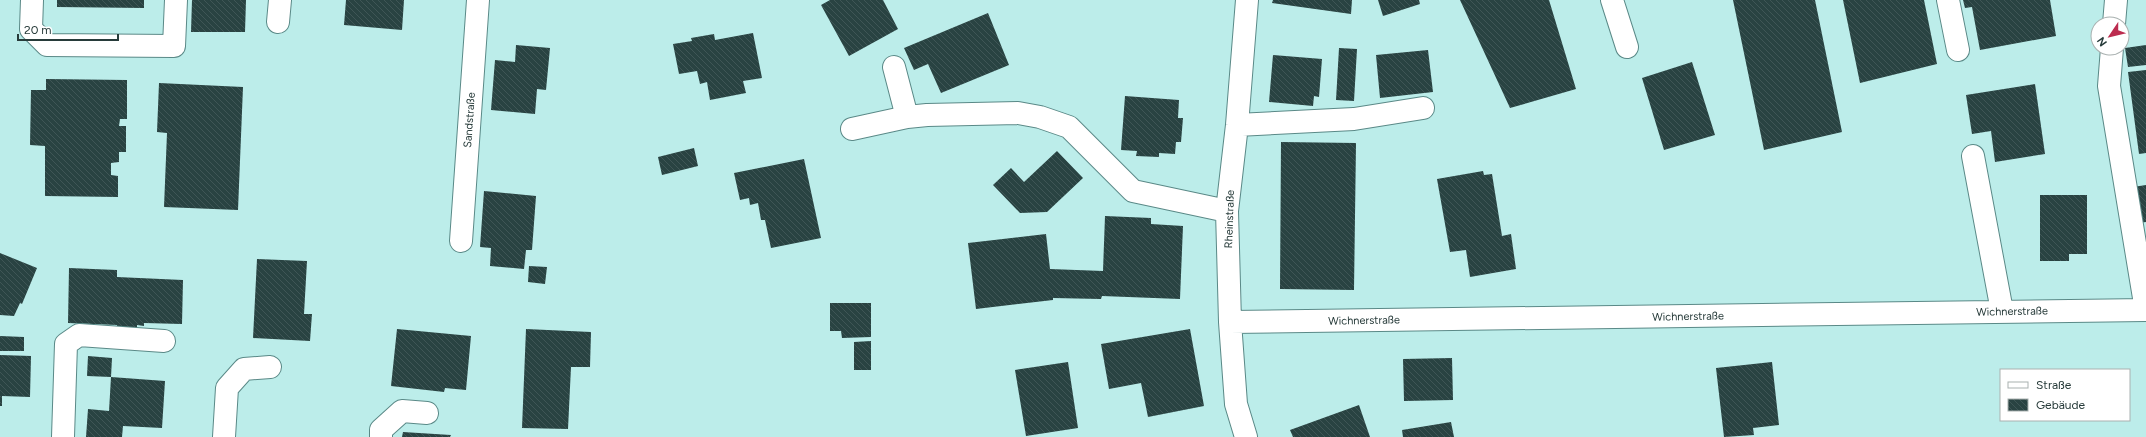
<svg xmlns="http://www.w3.org/2000/svg" width="2146" height="437" font-family="Figtree,sans-serif">
  <style>
    .building { fill: url(#building-back-hatch) }
    .lines { fill: none; stroke-linecap: round; stroke-linejoin: round }
    .minor-casing { stroke: #5a8987; stroke-width: 24 }
    .minor { stroke: #fff; stroke-width: 22 }
    .labels { text-anchor: middle; stroke-width: 4; stroke-linejoin: round; paint-order: stroke }
    .street-label { font-size: 11px; fill: #273b3a; stroke: #fff }
  </style>
  <defs>
    <pattern id="building-back-hatch" width="6" height="6" patternUnits="userSpaceOnUse"><rect width="6" height="6" fill="#294342"/><path d="M-1 5l2 2M0 0l6 6M5-1l2 2" fill="none" stroke="#3f5656"/></pattern>
  </defs>
  <rect width="100%" height="100%" fill="#bcedea"/>
  <path class="building" d="M57 0H144V8L57 7Z
    M192 0H246L245 32H191Z
    M346 0H404L402 30 344 25Z
    M830 0H883L898 29 849 56 821 5Z
    M1273 0H1352L1351 14 1272 3Z
    M1378 0H1419L1420 4 1383 16Z
    M1460 0H1549L1576 89 1510 108Z
    M1733 0H1815L1842 132 1764 150Z
    M1843 0H1924L1937 64 1860 83Z
    M1963 0H2050L2056 36 1980 50 1972 7 1965 8Z
    M988 13 1009 65 941 93 928 64 914 70 904 48Z
    M753 33 762 78 743 81 746 93 710 100 707 82 700 84 697 71 679 74 673 44 692 41 691 38 714 34 715 40Z
    M516 45 550 48 546 90 537 89 535 114 491 110 495 60 515 62Z
    M2146 45V65L2128 67 2125 48Z
    M1339 48 1357 49 1354 101 1336 100Z
    M1428 50 1433 92 1380 98 1376 55Z
    M1273 55 1322 59 1319 97 1314 96 1313 106 1269 102Z
    M1692 62 1715 135 1664 150 1642 78Z
    M2146 70V153L2139 154 2128 72Z
    M46 79 127 80V119H120L119 126H126V152H119V162L111 163V175L118 176V197L45 196V146L30 145 31 90H46Z
    M159 83 243 87 238 210 164 207 167 133 157 132Z
    M2035 84 2045 154 1995 162 1991 131 1972 134 1966 95Z
    M1125 96 1179 100 1178 118H1183L1181 142H1176L1175 154 1159 153V157L1136 156 1137 151 1121 150Z
    M1281 142 1356 143 1354 290 1280 289Z
    M694 148 698 166 662 175 658 157Z
    M1057 151 1083 178 1047 212 1020 213 993 185 1011 168 1024 182Z
    M804 159 821 238 771 248 765 220H761L758 203 750 205 749 198 740 200 734 173Z
    M1483 171 1484 175 1492 174 1502 236 1511 234 1516 269 1470 277 1466 250 1450 252 1437 179Z
    M2146 185V222L2138 223 2133 187Z
    M484 191 536 196 532 250H526L524 269 490 266 491 248 480 247Z
    M2040 195H2087V254H2069V261H2040Z
    M1105 216 1151 218V224L1183 226 1180 299 1102 296 1101 299 1053 298V300L976 309 968 243 1046 234 1050 269 1103 271Z
    M0 253 37 268 22 304 20 303 14 316 0 315Z
    M257 259 307 261 304 314H312L310 341 253 338Z
    M529 266 547 267 545 284 528 282Z
    M69 268 117 270V277L183 280 182 324 144 323V326L137 325V330L117 329V325L68 323Z
    M830 303H871V337L842 338 841 331H830Z
    M397 329 471 336 466 390 445 388 444 392 391 386Z
    M526 329 591 332 590 367H571L568 429 522 428Z
    M1190 329 1204 406 1148 417 1141 383 1109 389 1101 344Z
    M0 336 24 337V351H0Z
    M871 341V370H854V342Z
    M0 355 31 356 30 397 2 396V406H0Z
    M88 356 112 358 111 377 87 376Z
    M1452 358 1453 400 1404 401 1403 359Z
    M1068 362 1078 428 1026 436 1015 370Z
    M1772 362 1779 425 1753 428 1754 435 1724 437 1716 368Z
    M111 377 165 381 162 428 123 426 122 437H86L88 409 109 411Z
    M1359 405 1370 437H1293L1290 430Z
    M1451 422 1454 437H1403L1402 430Z
    M403 432 451 435 450 437H402Z"/>
  <g class="lines">
    <g class="minor-casing">
      <path id="minor" d="M32 0 31 29 47 45 174 46 176 0
        M1612 0 1627 47
        M1948 0 1958 50
        M278 22 280 0
        M2114 24 2116 0
        M894 67 907 117
        M1237 125 1354 119 1423 108
        M852 129 907 117 927 115 1018 113 1040 117 1069 127 1133 191 1227 211
        M1973 156 2002 311
        M461 241 478 0
        M1230 322 2146 310 2109 86 2112 48
        M63 437 66 344 79 335 164 341
        M224 437 227 388 244 369 270 367
        M381 437V430L402 411 427 413
        M1246 437 1236 404 1230 322 1227 211 1237 125 1247 0"/>
    </g>
    <use href="#minor" class="minor"/>
  </g>
  <g class="labels">
    <g class="street-label">
      <text transform="translate(469 120) rotate(-86)" y="4">Sandstraße</text>
      <text transform="translate(1229 219) rotate(-88)" y="4">Rheinstraße</text>
      <text transform="translate(2012 311) rotate(-1)" y="4">Wichnerstraße</text>
      <text transform="translate(1688 316) rotate(-1)" y="4">Wichnerstraße</text>
      <text transform="translate(1364 320) rotate(-1)" y="4">Wichnerstraße</text>
    </g>
  </g>
  <rect x="2000" y="369" width="130" height="52" fill="#ffffff" stroke="#a9b1b0"/>
  <rect x="2008" y="382" width="20" height="6" fill="#ffffff" stroke="#a9b1b0"/>
  <text x="2036" y="389" font-size="12" fill="#273b3a">Straße</text>
  <rect x="2008" y="399" width="20" height="12" fill="url(#building-back-hatch)" stroke="#a9b1b0"/>
  <text x="2036" y="409" font-size="12" fill="#273b3a">Gebäude</text>
  <g transform="translate(2110 36) rotate(235)"><circle r="19" fill="#ffffff" stroke="#a9b1b0"/>
  <path d="M0-3L7 15L0 10L-7 15Z" fill="#bc2c4f"/>
  <text y="-6" font-size="11" font-weight="bold" text-anchor="middle" fill="#273b3a">N</text>
  </g>
  <path d="M18 34v6h100v-6" fill="none" stroke="#273b3a" stroke-width="2"/>
  <text x="24" y="34" font-size="12" fill="#273b3a" stroke="#ffffff" stroke-width="3" paint-order="stroke">20 m</text>
</svg>
